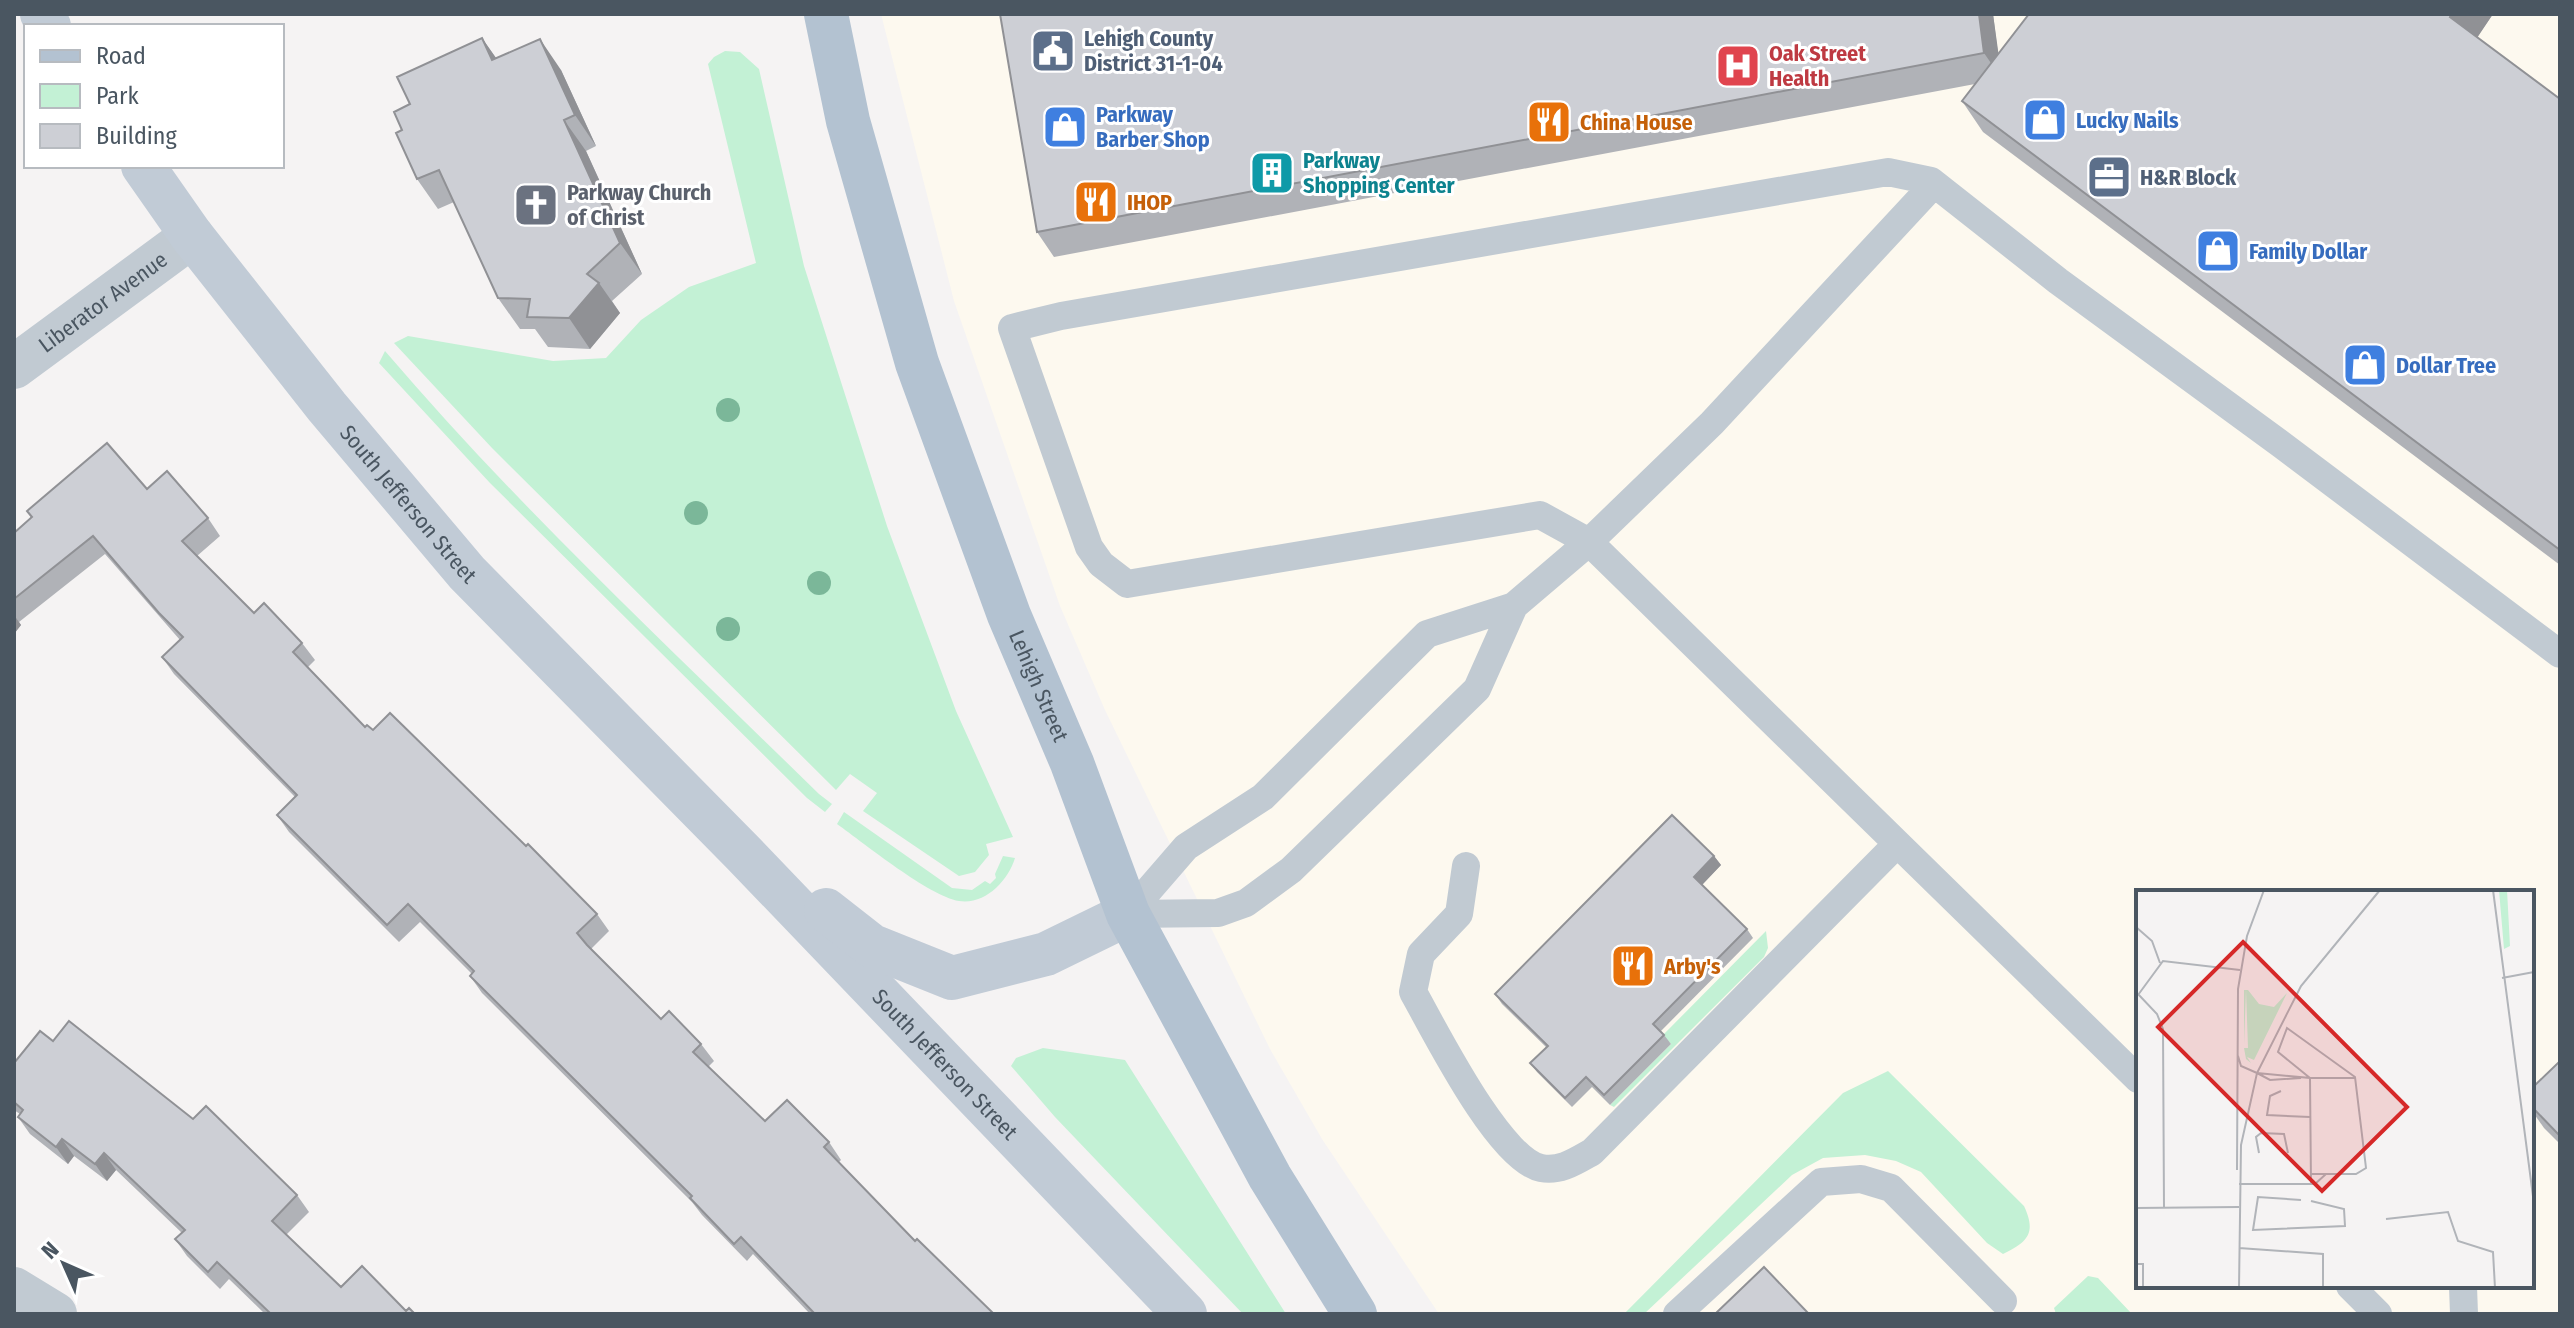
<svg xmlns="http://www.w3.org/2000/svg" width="2574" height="1328" font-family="'Fira Sans Condensed',sans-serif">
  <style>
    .commercial { fill: #fdf9ef; fill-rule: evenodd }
    .green { fill: #c3f1d5 }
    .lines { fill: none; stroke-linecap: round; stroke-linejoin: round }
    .service { stroke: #c1cad2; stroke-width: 28 }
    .minor { stroke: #c1cad2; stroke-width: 44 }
    .secondary { stroke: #c1cbd6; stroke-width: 44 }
    .primary { stroke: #b3c2d1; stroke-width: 44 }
    .tree { fill: #7bb799 }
    .wall { fill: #b0b2b7 }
    .shaded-wall { fill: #909195 }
    .building { fill: #cdcfd5; stroke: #909195; stroke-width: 2 }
    .labels { text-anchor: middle; stroke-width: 6; stroke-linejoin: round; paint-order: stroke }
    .service-label { font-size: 22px; font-weight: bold; fill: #4e5e75; stroke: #fff; text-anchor: start }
    .health-label { font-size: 22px; font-weight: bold; fill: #be3a42; stroke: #fff; text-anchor: start }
    .shop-label { font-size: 22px; font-weight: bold; fill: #366cbe; stroke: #fff; text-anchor: start }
    .food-label { font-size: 22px; font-weight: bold; fill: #c56008; stroke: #fff; text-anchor: start }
    .culture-label { font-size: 22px; font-weight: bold; fill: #0d838f; stroke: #fff; text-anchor: start }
    .worship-label { font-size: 22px; font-weight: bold; fill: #5b616d; stroke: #fff; text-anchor: start }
    .street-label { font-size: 22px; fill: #4a5661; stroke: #fff }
    .inset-road { fill: none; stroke: #b1b4b9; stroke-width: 2 }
    .view { fill: #d62828; fill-opacity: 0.15; stroke: #d62828; stroke-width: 4 }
    .inset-edge { fill: none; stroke: #4a5661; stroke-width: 4 }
  </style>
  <rect width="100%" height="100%" fill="#f5f3f3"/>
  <path class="commercial" d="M881 14H2560V1314H1439L1322 1139 1270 1049 1105 710 1060 606 954 301ZM2138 892H2532V1286H2138Z"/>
  <path class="green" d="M725 51 740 52 759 69 804 266 887 526 956 711 1013 837 986 844 989 855 975 872 959 876 863 811 877 793 850 774 836 790 492 448 394 343 408 336 553 361 606 358 641 320 689 287 756 263 708 64 714 57Z
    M385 351C519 508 671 649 819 794L832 804 825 812 807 798 490 483 379 363Z
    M844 812 952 888 972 890 985 881 990 884 996 878 995 874 1003 856 1015 858C1008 881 985 905 959 901 929 896 865 844 837 824Z
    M1766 931 1768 948 1764 957 1614 1107 1610 1105 1671 1044 1663 1035Z
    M1043 1048 1125 1060 1286 1314H1243L1055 1117 1011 1066 1016 1058Z
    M1888 1071 2024 1206C2037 1234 2027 1242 2003 1254L1987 1243 1921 1172 1896 1161 1865 1155 1823 1158 1792 1175 1644 1314H1624L1843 1093Z
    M2088 1276 2098 1278 2132 1314H2056L2054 1308Z"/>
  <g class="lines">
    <path class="service" d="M1934 184 1712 423 1589 542 1540 515 1127 584 1101 564 1089 547 1012 328 1061 316 1888 172 1931 181 2058 281 2282 445 2560 654
      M1466 866 1459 914 1421 954 1413 992C1434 1029 1499 1160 1541 1168 1560 1172 1576 1161 1592 1152L1897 844
      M1128 914 1186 847 1263 797 1427 634 1514 606 1589 542 2138 1079
      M1128 914 1218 913 1246 903 1291 870 1477 689 1514 606
      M2350 1286 2378 1314
      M2463 1286 2464 1314
      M1677 1314 1821 1182 1861 1179 1891 1188 2003 1301"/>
    <g class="minor">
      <path id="s1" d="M14 367 192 236"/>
      <path d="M14 1289 55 1314"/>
    </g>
    <g class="secondary">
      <path d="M42 14 49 26"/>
      <path id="s2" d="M143 166 192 236 327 407 467 573 743 853 1185 1314"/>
      <path d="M826 910 872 946 952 978 1046 954 1128 914"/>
    </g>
    <path class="primary" id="s3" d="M826 14 848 121 917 363 1009 615 1072 763 1128 914 1270 1177 1355 1314"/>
  </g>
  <g class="tree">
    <circle cx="728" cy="410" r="12"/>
    <circle cx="696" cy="513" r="12"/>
    <circle cx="819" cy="583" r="12"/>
    <circle cx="728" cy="629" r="12"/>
  </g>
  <path class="wall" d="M1000 14H1993L1998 54 2029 14H2493L2477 37 2560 99V565L1983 132 1962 101 1975 84 1054 257 1037 232Z
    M482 38 496 58 561 70 596 146 586 151 642 274 612 301 620 313 590 349 548 347 535 329H520L498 298 454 202 438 209 417 179 402 130 410 104Z
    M147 489 208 518 220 536 197 556 254 613 302 643 315 660 308 667 365 727 373 730 526 846 597 914 609 931 591 949 661 1019 701 1044 714 1061 708 1067 765 1121 829 1142 841 1160 839 1162 915 1241 994 1314H810L753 1254 747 1261 702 1215 692 1202 482 993 470 976 472 974 420 922 399 942 289 832 277 815 295 797 174 674 162 657 180 640 105 554 19 622 21 625 14 634V533L31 517 27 511Z
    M1714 856 1721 865 1702 885 1747 929 1753 938 1661 1031 1671 1044 1610 1105 1592 1087 1572 1107 1537 1072 1530 1063 1546 1047 1502 1004 1495 994Z
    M53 1041 193 1119 297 1195 309 1212 286 1235 341 1287 415 1314H265L229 1279 220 1289 187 1256 175 1239 182 1233 116 1170 107 1181 74 1156 68 1164 30 1134 18 1117 20 1114 14 1110V1063Z
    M2560 1061V1144L2544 1128 2532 1111V1088Z"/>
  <path class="shaded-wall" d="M1979 14H1993L2002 79 1984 53Z
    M2452 14H2493L2471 47 2450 17Z
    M482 38 503 68 492 60Z
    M540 39 561 70 596 146 575 115Z
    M564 120 586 151 642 274 620 243Z
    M599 283 620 313 590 349 569 318Z
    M14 615 21 625 14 634Z
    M1714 856 1721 865 1701 886 1694 877Z
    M62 1139 74 1156 68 1164 56 1147Z
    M104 1153 116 1170 107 1181 95 1164Z"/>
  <path class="building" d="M1000 14H1979L1984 53 1037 232Z
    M2029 14H2452L2450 17 2560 99V550L1962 101Z
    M482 38 492 60 540 39 575 115 564 120 620 243 587 274 599 283 569 318 527 317 530 299 498 298 439 170 417 179 396 133 402 130 394 112 410 104 397 77Z
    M107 443 147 489 167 471 208 518 182 541 254 613 264 603 302 643 293 652 365 727 367 725 373 730 390 713 526 846 528 844 597 914 577 933 587 945 661 1019 669 1011 701 1044 693 1052 765 1121 787 1100 829 1142 824 1147 915 1241 917 1239 994 1314H815L741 1237 734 1244 690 1198 692 1196 470 976 474 971 408 904 387 925 277 815 297 795 162 657 183 637 159 613 93 536 14 599V533L32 517 27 511Z
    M1672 815 1714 856 1694 877 1747 929 1653 1024 1664 1035 1604 1095 1586 1077 1565 1098 1530 1063 1548 1046 1495 994Z
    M69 1021 193 1119 206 1106 297 1195 272 1221 341 1287 362 1266 406 1311 409 1308 415 1314H271L217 1262 208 1272 175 1239 185 1230 104 1153 95 1164 62 1139 56 1147 18 1117 23 1110 14 1102V1063L40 1031 53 1041Z
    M2560 1061V1136L2532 1107V1088Z
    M1764 1267 1809 1314H1715Z"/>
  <defs>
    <g id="civic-square" transform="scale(2.3)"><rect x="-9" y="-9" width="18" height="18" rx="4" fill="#5c6f8a" stroke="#fff"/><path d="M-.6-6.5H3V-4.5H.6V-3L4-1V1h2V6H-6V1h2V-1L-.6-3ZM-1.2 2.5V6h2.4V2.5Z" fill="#fff"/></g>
    <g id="hospital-square" transform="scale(2.3)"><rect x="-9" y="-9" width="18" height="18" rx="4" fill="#e0444e" stroke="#fff"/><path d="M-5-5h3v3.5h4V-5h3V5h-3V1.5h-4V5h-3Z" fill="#fff"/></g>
    <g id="shop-square" transform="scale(2.3)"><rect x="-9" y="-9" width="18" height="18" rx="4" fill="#3f7fe0" stroke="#fff"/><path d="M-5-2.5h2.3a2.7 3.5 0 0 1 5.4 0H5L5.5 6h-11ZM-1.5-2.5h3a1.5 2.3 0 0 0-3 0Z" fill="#fff"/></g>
    <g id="restaurant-square" transform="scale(2.3)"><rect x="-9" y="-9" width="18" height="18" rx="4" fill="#e8710a" stroke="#fff"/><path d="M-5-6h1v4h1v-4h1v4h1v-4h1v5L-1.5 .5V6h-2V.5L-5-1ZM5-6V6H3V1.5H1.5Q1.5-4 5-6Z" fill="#fff"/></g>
    <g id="building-square" transform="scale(2.3)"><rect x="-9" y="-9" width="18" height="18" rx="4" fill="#0f9aa8" stroke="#fff"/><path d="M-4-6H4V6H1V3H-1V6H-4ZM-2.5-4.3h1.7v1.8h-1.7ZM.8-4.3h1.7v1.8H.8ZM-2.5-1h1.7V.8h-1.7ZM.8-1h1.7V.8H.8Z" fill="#fff"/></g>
    <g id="office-square" transform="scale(2.3)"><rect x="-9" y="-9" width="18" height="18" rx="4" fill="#5c6f8a" stroke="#fff"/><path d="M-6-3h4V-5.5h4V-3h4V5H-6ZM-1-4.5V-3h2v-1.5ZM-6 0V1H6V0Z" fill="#fff"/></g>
    <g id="church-square" transform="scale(2.3)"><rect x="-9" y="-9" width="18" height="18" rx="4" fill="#6b7280" stroke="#fff"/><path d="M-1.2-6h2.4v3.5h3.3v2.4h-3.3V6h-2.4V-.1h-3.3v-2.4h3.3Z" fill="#fff"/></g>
  </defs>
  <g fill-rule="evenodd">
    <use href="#civic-square" x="1053" y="51"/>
    <use href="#hospital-square" x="1738" y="66"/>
    <use href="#shop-square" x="2045" y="120"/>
    <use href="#restaurant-square" x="1549" y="122"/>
    <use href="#shop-square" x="1065" y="127"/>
    <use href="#building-square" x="1272" y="173"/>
    <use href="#office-square" x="2109" y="177"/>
    <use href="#restaurant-square" x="1096" y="202"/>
    <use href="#church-square" x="536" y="205"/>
    <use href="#shop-square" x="2218" y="251"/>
    <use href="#shop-square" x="2365" y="365"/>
    <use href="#restaurant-square" x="1633" y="966"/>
  </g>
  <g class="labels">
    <g class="service-label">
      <text x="1084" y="46">Lehigh County<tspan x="1084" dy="25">District 31-1-04</tspan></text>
      <text x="2140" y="185">H&amp;R Block</text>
    </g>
    <g class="health-label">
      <text x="1769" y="61">Oak Street<tspan x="1769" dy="25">Health</tspan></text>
    </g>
    <g class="shop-label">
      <text x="1096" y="122">Parkway<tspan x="1096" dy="25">Barber Shop</tspan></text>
      <text x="2076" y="128">Lucky Nails</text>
      <text x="2249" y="259">Family Dollar</text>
      <text x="2396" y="373">Dollar Tree</text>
    </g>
    <g class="food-label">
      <text x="1580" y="130">China House</text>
      <text x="1127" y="210">IHOP</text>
      <text x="1664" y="974">Arby's</text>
    </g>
    <g class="culture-label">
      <text x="1303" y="168">Parkway<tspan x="1303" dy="25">Shopping Center</tspan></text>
    </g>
    <g class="worship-label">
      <text x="567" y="200">Parkway Church<tspan x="567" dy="25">of Christ</tspan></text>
    </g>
    <g class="street-label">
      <text dy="8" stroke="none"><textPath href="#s1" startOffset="110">Liberator Avenue</textPath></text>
      <text dy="8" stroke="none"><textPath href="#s2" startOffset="430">South Jefferson Street</textPath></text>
      <text dy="8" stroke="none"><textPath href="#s3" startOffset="706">Lehigh Street</textPath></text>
      <text dy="8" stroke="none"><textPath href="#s2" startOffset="1206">South Jefferson Street</textPath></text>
    </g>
  </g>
  <g transform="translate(2136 890)">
    <rect width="398" height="398" fill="#f5f3f3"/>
    <path d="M371 0 374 56 368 59 363 0ZM108 100H112L123 114 138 117 151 103 118 170 111 167 115 173 110 169 108 158H112L110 100 108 155Z" fill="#c3f1d5"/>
    <path class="inset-road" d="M357 0 398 314M0 37 16 51 24 73M366 88 398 82M2 104 21 124 27 139 28 318M2 105 27 71 104 80M102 166 105 176 121 183M121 183 174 188 175 295M121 183 134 190 165 188M145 201 134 206 131 225 174 227M123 263 120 247 125 243 148 244 152 263M101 280 102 99 111 46 128 0M175 284H220L230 278 219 187 151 138 142 162 174 188H219M103 294H179L190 284M165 310 122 307 117 340 209 336 208 319 175 311M0 318 103 317M250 329 312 322 322 351 357 362 359 398M103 358 187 364V398M0 374H7V398M103 398 105 255 121 183 165 96 244 0"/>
    <path class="view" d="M107 52 271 217 186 301 22 137Z"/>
    <rect width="398" height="398" class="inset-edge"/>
  </g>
  <rect width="2574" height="1328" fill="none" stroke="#4a5661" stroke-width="32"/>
  <rect x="24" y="24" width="260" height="144" fill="#ffffff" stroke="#b7bbc0" stroke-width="2"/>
  <rect x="40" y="50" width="40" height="12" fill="#b3c2d1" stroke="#b7bbc0" stroke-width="2"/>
  <text x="96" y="64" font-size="24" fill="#4a5661">Road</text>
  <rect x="40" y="84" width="40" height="24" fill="#c3f1d5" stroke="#b7bbc0" stroke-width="2"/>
  <text x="96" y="104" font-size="24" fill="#4a5661">Park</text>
  <rect x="40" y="124" width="40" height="24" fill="#cdcfd5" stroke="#b7bbc0" stroke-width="2"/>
  <text x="96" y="144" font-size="24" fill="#4a5661">Building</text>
  <g transform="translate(64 1264) rotate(315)" stroke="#ffffff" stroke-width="6" paint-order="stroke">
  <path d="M0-6L14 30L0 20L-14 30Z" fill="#4a5661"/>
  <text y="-12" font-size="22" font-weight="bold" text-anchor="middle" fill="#4a5661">N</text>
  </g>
</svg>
